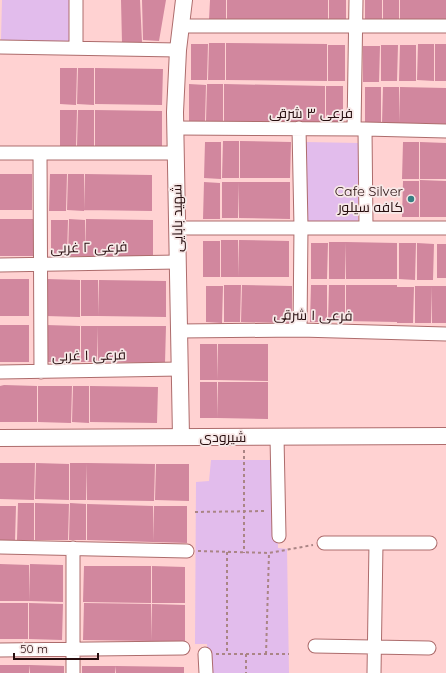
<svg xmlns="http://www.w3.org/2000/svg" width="446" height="673" font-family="Quicksand,Cairo,sans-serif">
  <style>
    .green { fill: #e2bcec }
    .building { fill: #d1879e }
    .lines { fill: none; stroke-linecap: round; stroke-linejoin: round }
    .minor-casing { stroke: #ad6c6c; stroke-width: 15 }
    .tertiary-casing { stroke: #ad6c6c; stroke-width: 18 }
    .path { stroke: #aa8585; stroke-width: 2; stroke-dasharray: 3 3; stroke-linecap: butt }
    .minor { stroke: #fff; stroke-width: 13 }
    .tertiary { stroke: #fff; stroke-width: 16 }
    .poi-dot { fill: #367f82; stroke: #f7e8e7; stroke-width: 1.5 }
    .labels { text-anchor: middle; stroke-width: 3.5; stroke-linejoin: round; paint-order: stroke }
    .street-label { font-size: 14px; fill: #270e0f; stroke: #f7e8e7 }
    .poi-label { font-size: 14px; fill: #270e0f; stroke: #f7e8e7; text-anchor: end }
  </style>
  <rect width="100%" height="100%" fill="#ffd2d2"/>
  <path class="green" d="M2 0H70L71 42 1 41Z
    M305 142 358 143V223H305Z
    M211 460H276L278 548 287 549 289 673H208L207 644H195L196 482 209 481Z"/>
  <path class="building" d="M121 0H140L142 42 122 43Z
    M142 0H166L159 41 143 40Z
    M210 0H226V21L209 20Z
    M227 0H328V22L227 20Z
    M329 0H346V22H329Z
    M365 0H382V22L365 21Z
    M383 0H399V21H383Z
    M400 0H446V22L400 21Z
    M209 43H225V80H208Z
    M226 43 327 44V81L226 80Z
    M191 44H208L207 80H191Z
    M418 44H434V81L417 80Z
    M435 44H446V81H435Z
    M328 45H345V81H328Z
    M381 45H398L397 81H381Z
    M400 45H416V81H399Z
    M363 46H380L379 82H363Z
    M60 68H77L76 105 60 104Z
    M78 68H94V105L77 104Z
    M95 68 163 69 162 105 95 104Z
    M189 84 206 85 205 121H189Z
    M207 84H223V121H206Z
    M224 84 325 86V122L224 121Z
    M326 86H343V122H326Z
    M365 87H381V124H365Z
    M383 87H399V124L382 123Z
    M400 87 446 88V124L399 123Z
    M60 110H77L76 147 60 146Z
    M78 110H94V146H77Z
    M95 110 162 111V147L95 146Z
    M223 141H239V178H222Z
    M240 141 291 142 290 178H240Z
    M205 142H221V179L204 178Z
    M403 142H419V179H402Z
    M420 142 446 143V179H420Z
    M0 174H32V210H0Z
    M50 174H67L66 211H49Z
    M68 174H84V211L67 210Z
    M85 174 152 175V211L84 210Z
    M420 180 446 181V217H420Z
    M403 181H419V217H402Z
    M204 182 220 183V219H203Z
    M222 182H239L238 218H222Z
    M239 182H290V219L239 218Z
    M0 219H33V256H0Z
    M69 219 85 220V256H68Z
    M86 219 153 220V257L85 256Z
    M51 220H68L67 256H51Z
    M221 240H238V277H221Z
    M239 240 289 241V277H238Z
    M203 241H220V277H203Z
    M329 242H346L345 279H329Z
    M346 242 397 243V279H346Z
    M311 243H328L327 279H311Z
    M399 243H416L415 280 399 279Z
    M417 243 434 244 433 280H417Z
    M437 244H446V278H437Z
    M0 279H29V316H0Z
    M47 279 80 280V317L46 316Z
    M81 280H98V316H81Z
    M99 280 166 281V317L98 316Z
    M224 285H241L240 322H224Z
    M242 285 292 286V323L241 322Z
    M311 285H327V322H310Z
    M329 285H345V321H328Z
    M346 285H397V287H414L413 323H397V322L346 321Z
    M206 286H223L222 323 206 322Z
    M415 286H432L431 323H415Z
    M432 286H446V323H432Z
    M0 325H29V362H0Z
    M46 325 80 326V362H46Z
    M81 326H98L97 362H81Z
    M98 326H166L165 363 98 362Z
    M200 344H217V380H200Z
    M218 344H268V381L217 380Z
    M200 382H217V418H200Z
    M218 382H268V419L217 418Z
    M4 385 37 386V422H0V386Z
    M38 386H72L71 423 38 422Z
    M73 386H89V423L72 422Z
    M90 386 158 387 157 423 90 422Z
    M0 463H35L34 500 0 499Z
    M36 463 69 464V500L35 499Z
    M70 463H87L86 500H70Z
    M87 463 155 464 154 501 87 500Z
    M156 464H189V501L155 500Z
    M18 503H34V540H17Z
    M35 503 69 504 68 540H35Z
    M70 503 86 504V540H69Z
    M87 504 153 506V542L87 540Z
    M0 506H16L15 542H0Z
    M154 506H187V543L153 542Z
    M0 564 29 565V601H0Z
    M30 564 63 565V602L29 601Z
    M84 566H151V603L83 602Z
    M152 566 185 567V603H152Z
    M0 603H28V639H0Z
    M29 603 63 604 62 640 29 639Z
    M84 603 151 604V641L83 640Z
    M152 604 185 605V641H151Z
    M0 665H30L29 673H0Z
    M30 665 64 666V673H30Z
    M82 666H116L115 673H82Z
    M116 666 184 667V673H116Z"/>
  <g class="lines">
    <g class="minor-casing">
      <path id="minor" d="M181 26H446
        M0 47 178 50
        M76 48V0
        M176 128 365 129 446 131
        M299 128 301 227 300 330
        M354 129 356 0
        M365 129 366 227
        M0 153H176
        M40 153 41 372
        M177 228H446
        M0 265 178 262
        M179 331 300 330 446 334
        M0 372 180 369
        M277 437 279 536
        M324 543H430
        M0 547 187 551
        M73 548V673
        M315 646 429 648
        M0 650 183 648
        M205 654 206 673
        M374 673 376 543"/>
    </g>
    <g class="tertiary-casing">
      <path id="tertiary" d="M181 437 175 112 178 50 184 0
        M0 438 446 436"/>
    </g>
    <path class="path" d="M244 450V553
      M195 512 266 511
      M198 551 269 553 313 545
      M227 552V654
      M216 654H289
      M246 654V673
      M266 654 269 553"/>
    <use href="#minor" class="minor"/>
    <use href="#tertiary" class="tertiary"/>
  </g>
  <circle class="poi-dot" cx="411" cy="199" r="4"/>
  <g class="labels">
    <g class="street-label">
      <text x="311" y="118">فرعی ۳ شرقی</text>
      <text transform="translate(177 218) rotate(-91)" y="5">شهید بابایی</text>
      <text transform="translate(89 247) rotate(-1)" y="5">فرعی ۲ غربی</text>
      <text transform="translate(313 315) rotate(1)" y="5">فرعی ۱ شرقی</text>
      <text transform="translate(89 355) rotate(-1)" y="5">فرعی ۱ غربی</text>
      <text x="223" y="442">شیرودی</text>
    </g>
    <g class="poi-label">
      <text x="403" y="196">Cafe Silver<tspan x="403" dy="16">کافه سیلور</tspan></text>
    </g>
  </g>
  <path d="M14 653v6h84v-6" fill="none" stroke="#270e0f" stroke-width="2"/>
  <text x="20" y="653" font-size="12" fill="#270e0f" stroke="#f7e8e7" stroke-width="3" paint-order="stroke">50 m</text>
</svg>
